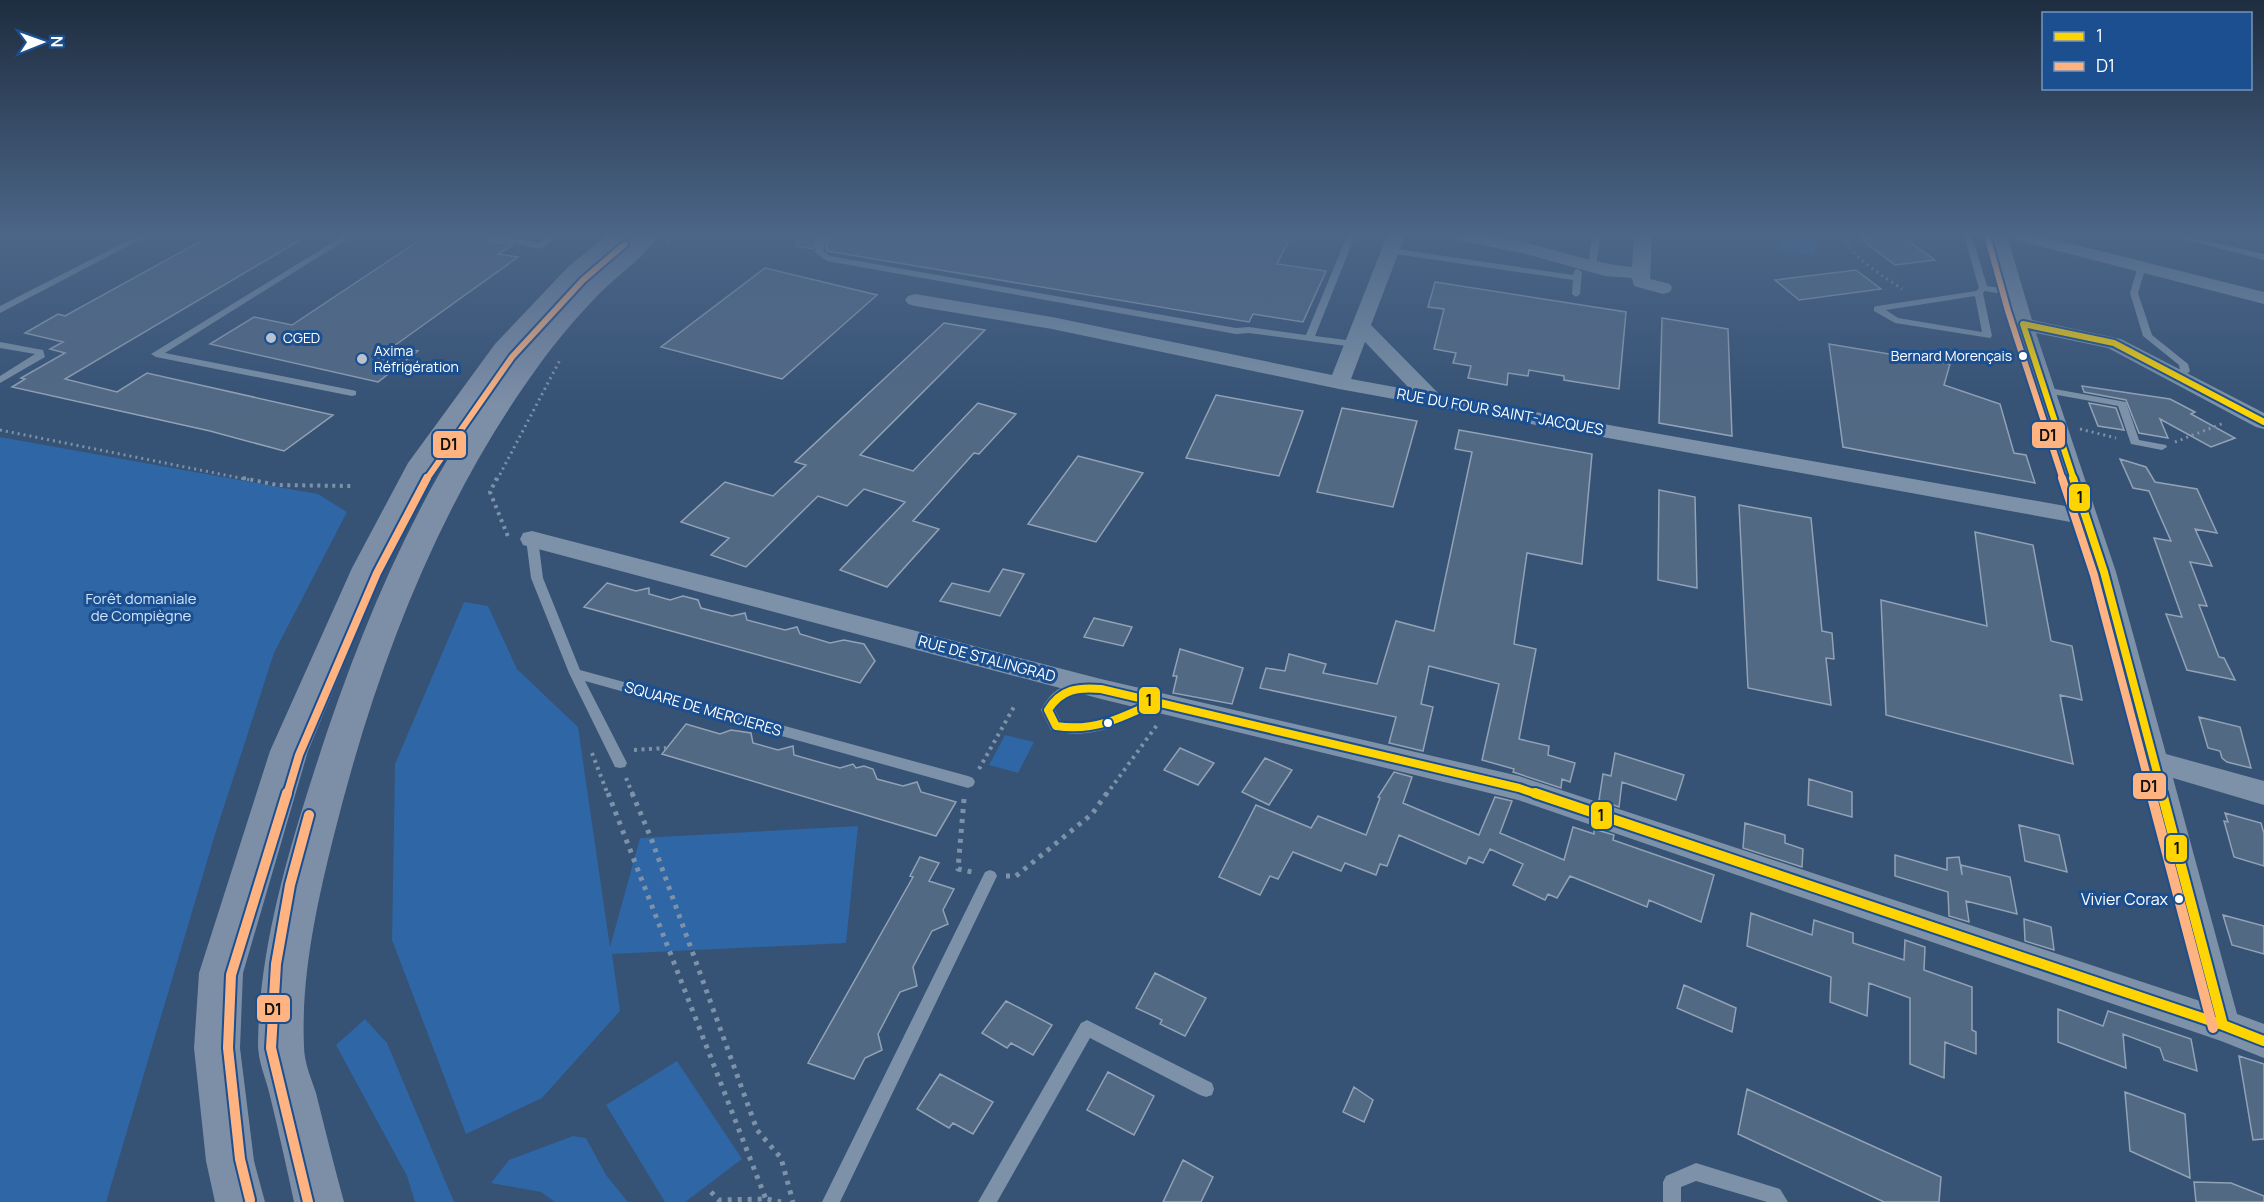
<svg xmlns="http://www.w3.org/2000/svg" width="2264" height="1202" font-family="Manrope,sans-serif">
  <style>
    .green { fill: #2f66a5 }
    .building { fill: #526984; stroke: #92a2b6; stroke-width: 1.5 }
    .lines { fill: none; stroke-linecap: round; stroke-linejoin: round }
    .path-far2 { stroke: #7d92a8; stroke-width: 3; stroke-dasharray: 2 4; stroke-linecap: butt }
    .path-far1 { stroke: #7d92a8; stroke-width: 4; stroke-dasharray: 3 4.5; stroke-linecap: butt }
    .path { stroke: #7d92a8; stroke-width: 5; stroke-dasharray: 4 6; stroke-linecap: butt }
    .lane { fill: #7d92a8; fill-rule: evenodd }
    .street { fill: #7d92a8; fill-rule: evenodd }
    .primary { fill: #7d8ea7; fill-rule: evenodd }
    .bus-1-far2-casing { stroke: #1b4f8f; stroke-width: 10 }
    .bus-1-far1-casing { stroke: #1b4f8f; stroke-width: 12 }
    .bus-1-casing { stroke: #1b4f8f; stroke-width: 14 }
    .bus-2-far2-casing { stroke: #1b4f8f; stroke-width: 10 }
    .bus-2-far1-casing { stroke: #1b4f8f; stroke-width: 12 }
    .bus-2-casing { stroke: #1b4f8f; stroke-width: 14 }
    .bus-1-far2 { stroke: #fed403; stroke-width: 6 }
    .bus-1-far1 { stroke: #fed403; stroke-width: 8 }
    .bus-1 { stroke: #fed403; stroke-width: 10 }
    .bus-2-far2 { stroke: #ffb380; stroke-width: 6 }
    .bus-2-far1 { stroke: #ffb380; stroke-width: 8 }
    .bus-2 { stroke: #ffb380; stroke-width: 10 }
    .poi-dot { fill: #b9c2ce; stroke: #1b4f8f; stroke-width: 2 }
    .bus-dot { fill: #fff; stroke: #1b4f8f; stroke-width: 2 }
    .labels { text-anchor: middle; stroke-width: 6; stroke-linejoin: round; paint-order: stroke }
    .far-poi-label { font-size: 14px; fill: #fff; stroke: #1b4f8f; text-anchor: start }
    .bus-label { font-size: 14px; fill: #fff; stroke: #1b4f8f; text-anchor: end }
    .street-label { font-size: 15px; fill: #fff; stroke: #1b4f8f }
    .park-label { font-size: 15px; fill: #cfe3fa; stroke: #1b4f8f }
    .near-bus-label { font-size: 16px; fill: #fff; stroke: #1b4f8f; text-anchor: end }
    .line-badge { stroke: #1b4f8f; stroke-width: 2 }
    .pale-badge-label { font-size: 16px; text-anchor: middle; font-weight: bold; fill: #111 }
  </style>
  <rect width="100%" height="100%" fill="#365274"/>
  <path class="green" d="M1784 236 1817 242 1814 256 1782 249Z
    M0 437 318 494 347 512 274 653 216 831 106 1202H0Z
    M464 602 488 606 517 669 578 727 610 947 640 838 858 826 846 943 612 954 620 1011 542 1098 466 1134 392 940 395 764Z
    M1005 735 1034 742 1018 773 989 765Z
    M365 1019 387 1043 454 1202H415L407 1176 336 1045Z
    M677 1061 742 1159 685 1202H665L606 1105Z
    M573 1136 586 1138 606 1175 628 1202H555L541 1192 491 1183 509 1160Z"/>
  <path class="building" d="M210 236H307L65 379 117 392 147 373 333 415 284 451 210 431 12 387 25 379 21 378 65 353 50 349 63 342 25 333 58 314 65 316Z
    M426 236H483L489 240 513 245 498 254 518 257 394 346 418 351 378 382 210 344 254 317 292 325Z
    M797 236H819L813 249 796 246Z
    M832 236H1291L1277 264 1326 271 1303 322 1253 314 1249 322 827 251 826 245Z
    M1886 236H1901L1935 260 1895 265 1861 239Z
    M765 268 877 295 782 379 661 347Z
    M1856 270 1881 289 1799 300 1775 280Z
    M1435 282 1626 312 1619 389 1564 380V376L1529 370 1528 376 1508 373 1507 385 1468 378 1471 366 1453 363 1456 353 1434 349 1444 309 1428 307Z
    M1662 318 1728 329 1732 436 1659 423Z
    M944 323 985 330 860 455 913 471 978 403 1016 414 979 454 974 453 913 521 939 529 887 587 840 570 905 502 864 489 847 506 818 496 746 567 711 555 729 538 681 522 725 482 773 496 806 465 795 462Z
    M1829 344 1950 364 1944 385 2000 404 2014 453 2026 455 2035 483 1843 447Z
    M2082 386 2170 399 2195 412 2191 414 2235 438 2211 447 2160 419 2168 438 2139 433 2126 400 2084 392Z
    M1216 395 1303 411 1279 476 1186 458Z
    M2089 403 2116 408 2124 430 2098 426Z
    M1342 408 1417 421 1393 507 1317 492Z
    M1459 430 1592 454 1582 564 1527 553 1514 644 1536 649 1519 739 1549 746 1548 755 1575 763 1570 782 1562 779 1561 788 1513 772 1514 769 1482 760 1499 684 1429 666 1421 704 1433 707 1423 751 1389 743 1396 717 1260 688 1266 668 1285 671 1289 654 1326 664 1323 673 1377 684 1396 621 1434 631 1472 452 1455 449Z
    M1078 456 1143 473 1096 542 1028 524Z
    M2120 459 2146 467 2155 482 2197 489 2217 533 2195 529 2212 566 2190 562 2207 606 2199 605 2219 657 2224 658 2235 680 2187 670 2166 614 2182 617 2154 538 2171 541 2149 491 2133 488Z
    M1659 490 1695 497 1697 588 1658 580Z
    M1739 505 1811 518 1822 631 1832 633 1834 659 1826 658 1831 705 1748 688Z
    M1975 532 2033 545 2051 641 2072 646 2082 700 2060 695 2073 764 1886 715 1881 600 1987 626Z
    M1003 569 1024 574 1000 616 940 601 952 583 989 592Z
    M607 583 636 591 649 588V594L670 600 683 596 698 600 701 608 732 616 745 613 747 620 785 630 797 627 800 634 830 643 844 640 864 644 875 661 860 683 584 607Z
    M1094 618 1132 627 1123 646 1084 637Z
    M1180 649 1243 668 1232 704 1173 693 1177 676H1173Z
    M2199 717 2240 727 2251 768 2227 762 2222 758 2220 751 2208 748Z
    M686 724 720 734 731 730 751 733 753 743 778 750 793 746 794 755 840 768 853 764 856 768 864 766 873 769 877 779 903 786 917 782 921 792 956 802 936 836 662 754Z
    M1180 748 1214 763 1198 785 1164 770Z
    M1615 753 1684 775 1676 800 1622 782 1619 807 1599 800 1603 774 1611 776Z
    M1265 758 1292 770 1269 805 1242 792Z
    M1394 772 1412 777 1403 803 1479 835 1495 797 1512 801 1500 833 1564 860 1573 827 1594 834V829L1614 835 1613 840 1714 875 1701 922 1649 900 1647 907 1570 876 1557 898 1548 894 1545 900 1513 885 1523 864 1490 849 1483 863 1469 857 1466 864 1399 835 1387 866 1380 864 1376 875 1345 863 1341 871 1293 852 1278 879 1270 876 1260 895 1219 877 1256 805 1311 828 1318 816 1366 835 1380 798 1378 797Z
    M1809 779 1852 792V817L1808 805Z
    M2225 813 2261 823 2264 833V866L2234 857 2224 821 2228 822Z
    M1745 823 1785 835V843L1803 849 1802 867 1743 848Z
    M2019 825 2059 835 2067 872 2025 861Z
    M1895 855 1947 870V858L1959 857 1962 875 1961 865 2010 877 2017 914 1966 901 1969 922 1949 916 1948 892 1895 876Z
    M920 857 939 863 929 881 954 889 943 910 948 924 932 931 913 967 917 986 900 992 878 1034 882 1050 865 1058 854 1079 808 1063 913 877 910 876Z
    M1751 913 1812 935 1814 920 1853 933V943L1904 960 1905 940 1925 947 1924 970 1972 987V1030L1976 1032V1054L1945 1042 1944 1078 1910 1064V998L1869 983 1867 1016 1830 1002 1831 977 1747 946Z
    M2223 915 2264 926V954L2232 945Z
    M2024 919 2051 927 2054 950 2025 941Z
    M1155 973 1206 998 1185 1036 1160 1024 1162 1020 1136 1008Z
    M1684 985 1736 1008 1732 1032 1677 1008Z
    M1006 1001 1052 1025 1033 1055 1011 1043 1007 1048 982 1033Z
    M2058 1009 2103 1026 2108 1011 2191 1039 2197 1071 2164 1060 2160 1048 2123 1034 2126 1068 2058 1042Z
    M2239 1056 2264 1064V1139L2253 1140Z
    M1108 1072 1154 1096 1134 1135 1087 1110Z
    M940 1074 993 1102 973 1134 953 1123 949 1128 917 1109Z
    M1354 1087 1373 1100 1364 1122 1343 1112Z
    M1747 1089 1941 1177 1939 1202H1884L1738 1134Z
    M2125 1092 2185 1114 2190 1178 2130 1151Z
    M1183 1160 1213 1177 1201 1202H1163Z
    M2194 1182 2231 1183 2264 1196V1202H2196Z"/>
  <g class="lines">
    <path class="path-far2" d="M1846 236C1846 255 1887 278 1902 289
      M667 242 675 236
      M2080 429 2116 438
      M0 430 250 480
      M2175 442 2224 423
      M497 480 560 360"/>
    <path class="path-far1" d="M243 478 277 485 352 486
      M497 478 490 492 509 539
      M634 750 666 748
      M592 753 608 795
      M979 769 1015 705
      M626 778 633 795
      M1106 795 1157 725"/>
    <path class="path" d="M608 793 767 1202
      M632 793 651 838 757 1130 781 1158 793 1202
      M964 799 958 869 972 872
      M1006 876H1016L1092 814 1107 793
      M711 1192 719 1200 767 1199 781 1202"/>
    <path class="lane" d="M137 236H147L0 313V306Z
      M343 236H352L165 353 352 390 356 391V395L352 396 156 357 151 354Z
      M485 236H500L539 243 549 236H558L541 249 489 238Z
      M822 236H830L824 244 823 251 830 256 1236 328 1249 327 1306 335 1347 236H1355L1315 336 1354 341 1359 344 1354 347 1249 333 1236 334 827 261 815 252 816 244Z
      M1592 236H1600L1596 266 1592 269 1588 266Z
      M1964 236H1972L1987 286 2014 290 2018 293 2014 296 1985 291 1983 293 1992 336 1990 338 1895 323 1874 311V307L1877 306 1976 291 1979 288ZM1975 296 1982 332 1898 318 1886 310Z
      M2172 236H2185L2264 254V260Z
      M1391 248 1573 275 1575 270 1578 269 1582 272 1580 294 1576 297 1572 294 1573 280 1388 253V249Z
      M2142 263 2146 266 2138 293 2152 335 2188 364 2190 371C2186 376 2177 378 2172 377L2170 375 2180 370 2179 365 2143 336 2130 293 2138 266Z
      M0 342 43 350 45 357 0 383V376L35 354 0 348Z
      M2044 387 2126 402 2139 440 2166 445 2167 447 2162 450 2131 444 2118 406 2041 392V388Z
      M532 535 538 539 543 578 580 670 968 776 973 778 975 782 973 786 968 788 585 681 627 763 625 767 620 768 615 767 569 673 531 578 526 539Z
      M1076 683 1087 685 1088 688 1087 691C1070 696 1064 693 1055 710L1061 722C1096 731 1121 708 1153 698L1158 700 1160 703 1158 706C1123 723 1090 742 1051 730L1041 710C1050 694 1058 686 1076 683Z
      M990 870 995 872 997 876 840 1202H822L985 872Z
      M1087 1020 1212 1083 1214 1089 1212 1095 1206 1097 1200 1095 1090 1038 997 1202H978L1081 1023Z
      M1696 1163 1780 1189 1788 1202H1767L1696 1181 1681 1187V1202H1663V1182L1666 1176Z"/>
    <path class="street" d="M1387 236H1405L1371 325 1440 395 2071 507 2013 324 1989 236H2007L2032 320 2121 339 2264 413V429L2256 427 2108 348 2036 333 2116 572 2166 754 2264 781V805L2173 778 2237 1014 2264 1024V1058L2221 1041 1518 800 1101 699 523 545 520 539 523 533 532 531 1101 679 1519 776 2200 1001 2092 572 2076 523 1339 389 1052 329 915 306 908 304 905 300 908 296 915 294 1052 317 1332 375ZM1365 342 1411 390 1351 379Z
      M1455 236C1516 230 1573 262 1632 267L1634 236H1652L1650 279 1670 284 1672 288 1670 292 1663 294 1634 286 1632 278 1605 276 1526 254 1458 240Z
      M2013 236H2041L2264 292V304L2016 240Z"/>
    <path class="primary" d="M605 236H629L584 277 513 356 437 464 384 568 308 751 243 973 240 1048 254 1161 265 1202H215L206 1161 194 1048 199 973 270 751 352 568 408 463 495 344 568 267Z
      M634 236H658C643 259 616 276 597 296 578 316 558 339 542 361 439 501 376 667 334 835 317 903 301 975 304 1046 304 1062 311 1078 316 1093 325 1129 334 1166 344 1202H294C286 1165 278 1128 269 1092 265 1076 258 1061 258 1044 259 953 285 862 313 775 361 624 424 472 525 347 558 307 595 271 634 236Z"/>
    <g class="bus-1-far2-casing">
      <path id="bus-1-far2" d="M2023 324 2074 480
        M2023 324 2114 343 2264 422"/>
    </g>
    <g class="bus-1-far1-casing">
      <path id="bus-1-far1" d="M2073 478 2104 572 2163 795
        M1155 702C1122 718 1093 732 1056 726L1048 710C1061 689 1078 687 1101 689L1519 788 1539 795"/>
    </g>
    <g class="bus-1-casing">
      <path id="bus-1" d="M1535 793 2223 1025 2264 1041
        M2162 793 2223 1025"/>
    </g>
    <g class="bus-2-far2-casing">
      <path id="bus-2-far2" d="M1988 239 2008 311 2063 480
        M426 480 512 357 583 280 625 244"/>
    </g>
    <g class="bus-2-far1-casing">
      <path id="bus-2-far1" d="M2062 478 2094 575 2152 795
        M287 795 299 755 377 573 427 478"/>
    </g>
    <g class="bus-2-casing">
      <path id="bus-2" d="M2151 793 2213 1028
        M250 1200 240 1159 228 1048 231 975 287 793
        M308 1202 271 1048 276 964 290 885 309 815"/>
    </g>
    <use href="#bus-1-far2" class="bus-1-far2"/>
    <use href="#bus-1-far1" class="bus-1-far1"/>
    <use href="#bus-1" class="bus-1"/>
    <use href="#bus-2-far2" class="bus-2-far2"/>
    <use href="#bus-2-far1" class="bus-2-far1"/>
    <use href="#bus-2" class="bus-2"/>
  </g>
  <linearGradient id="sky" x2="0" y2="1"><stop stop-color="#1e2d40"/><stop offset="0.58" stop-color="#4c6688"/><stop offset="1" stop-color="#4c6688" stop-opacity="0"/></linearGradient>
  <rect width="2264" height="404" fill="url(#sky)"/>
  <g class="poi-dot">
    <circle cx="271" cy="338" r="6"/>
    <circle cx="362" cy="359" r="6"/>
  </g>
  <g class="bus-dot">
    <circle cx="2023" cy="356" r="5"/>
    <circle cx="1108" cy="723" r="5"/>
    <circle cx="2179" cy="899" r="5"/>
  </g>
  <g class="labels">
    <g class="far-poi-label">
      <text x="283" y="343">CGED</text>
      <text x="374" y="356">Axima<tspan x="374" dy="16">Réfrigération</tspan></text>
    </g>
    <g class="bus-label">
      <text x="2012" y="361">Bernard Morençais</text>
    </g>
    <g class="street-label">
      <text transform="translate(1500 412) rotate(10)" y="5">RUE DU FOUR SAINT-JACQUES</text>
      <text transform="translate(987 659) rotate(15)" y="5">RUE DE STALINGRAD</text>
      <text transform="translate(703 709) rotate(16)" y="5">SQUARE DE MERCIERES</text>
    </g>
    <g class="park-label">
      <text x="141" y="604">Forêt domaniale<tspan x="141" dy="17">de Compiègne</tspan></text>
    </g>
    <g class="near-bus-label">
      <text x="2168" y="905">Vivier Corax</text>
    </g>
  </g>
  <g class="line-badge">
    <rect x="2031" y="421" width="35" height="28" rx="6" fill="#ffb380"/>
    <rect x="432" y="430" width="35" height="29" rx="6" fill="#ffb380"/>
    <rect x="2068" y="483" width="23" height="29" rx="6" fill="#fed403"/>
    <rect x="1138" y="686" width="23" height="29" rx="6" fill="#fed403"/>
    <rect x="2132" y="772" width="35" height="28" rx="6" fill="#ffb380"/>
    <rect x="1590" y="801" width="23" height="29" rx="6" fill="#fed403"/>
    <rect x="2165" y="834" width="23" height="29" rx="6" fill="#fed403"/>
    <rect x="256" y="994" width="35" height="29" rx="6" fill="#ffb380"/>
  </g>
  <g class="pale-badge-label">
    <text x="2048" y="441">D1</text>
    <text x="449" y="450">D1</text>
    <text x="2080" y="503">1</text>
    <text x="1149" y="706">1</text>
    <text x="2149" y="792">D1</text>
    <text x="1601" y="821">1</text>
    <text x="2177" y="854">1</text>
    <text x="273" y="1015">D1</text>
  </g>
  <rect x="2042" y="12" width="210" height="78" fill="#1b4f8f" stroke="#7695bc" stroke-width="1.5"/>
  <rect x="2054" y="32" width="30" height="9" fill="#fed403" stroke="#7695bc" stroke-width="1.5"/>
  <text x="2096" y="42" font-size="18" fill="#ffffff">1</text>
  <rect x="2054" y="62" width="30" height="9" fill="#ffb380" stroke="#7695bc" stroke-width="1.5"/>
  <text x="2096" y="72" font-size="18" fill="#ffffff">D1</text>
  <g transform="translate(42 42) rotate(89)" stroke="#1b4f8f" stroke-width="4.5" paint-order="stroke">
  <path d="M0-4.5L10 22L0 15L-10 22Z" fill="#ffffff"/>
  <text y="-9" font-size="16" font-weight="bold" text-anchor="middle" fill="#ffffff">N</text>
  </g>
</svg>
